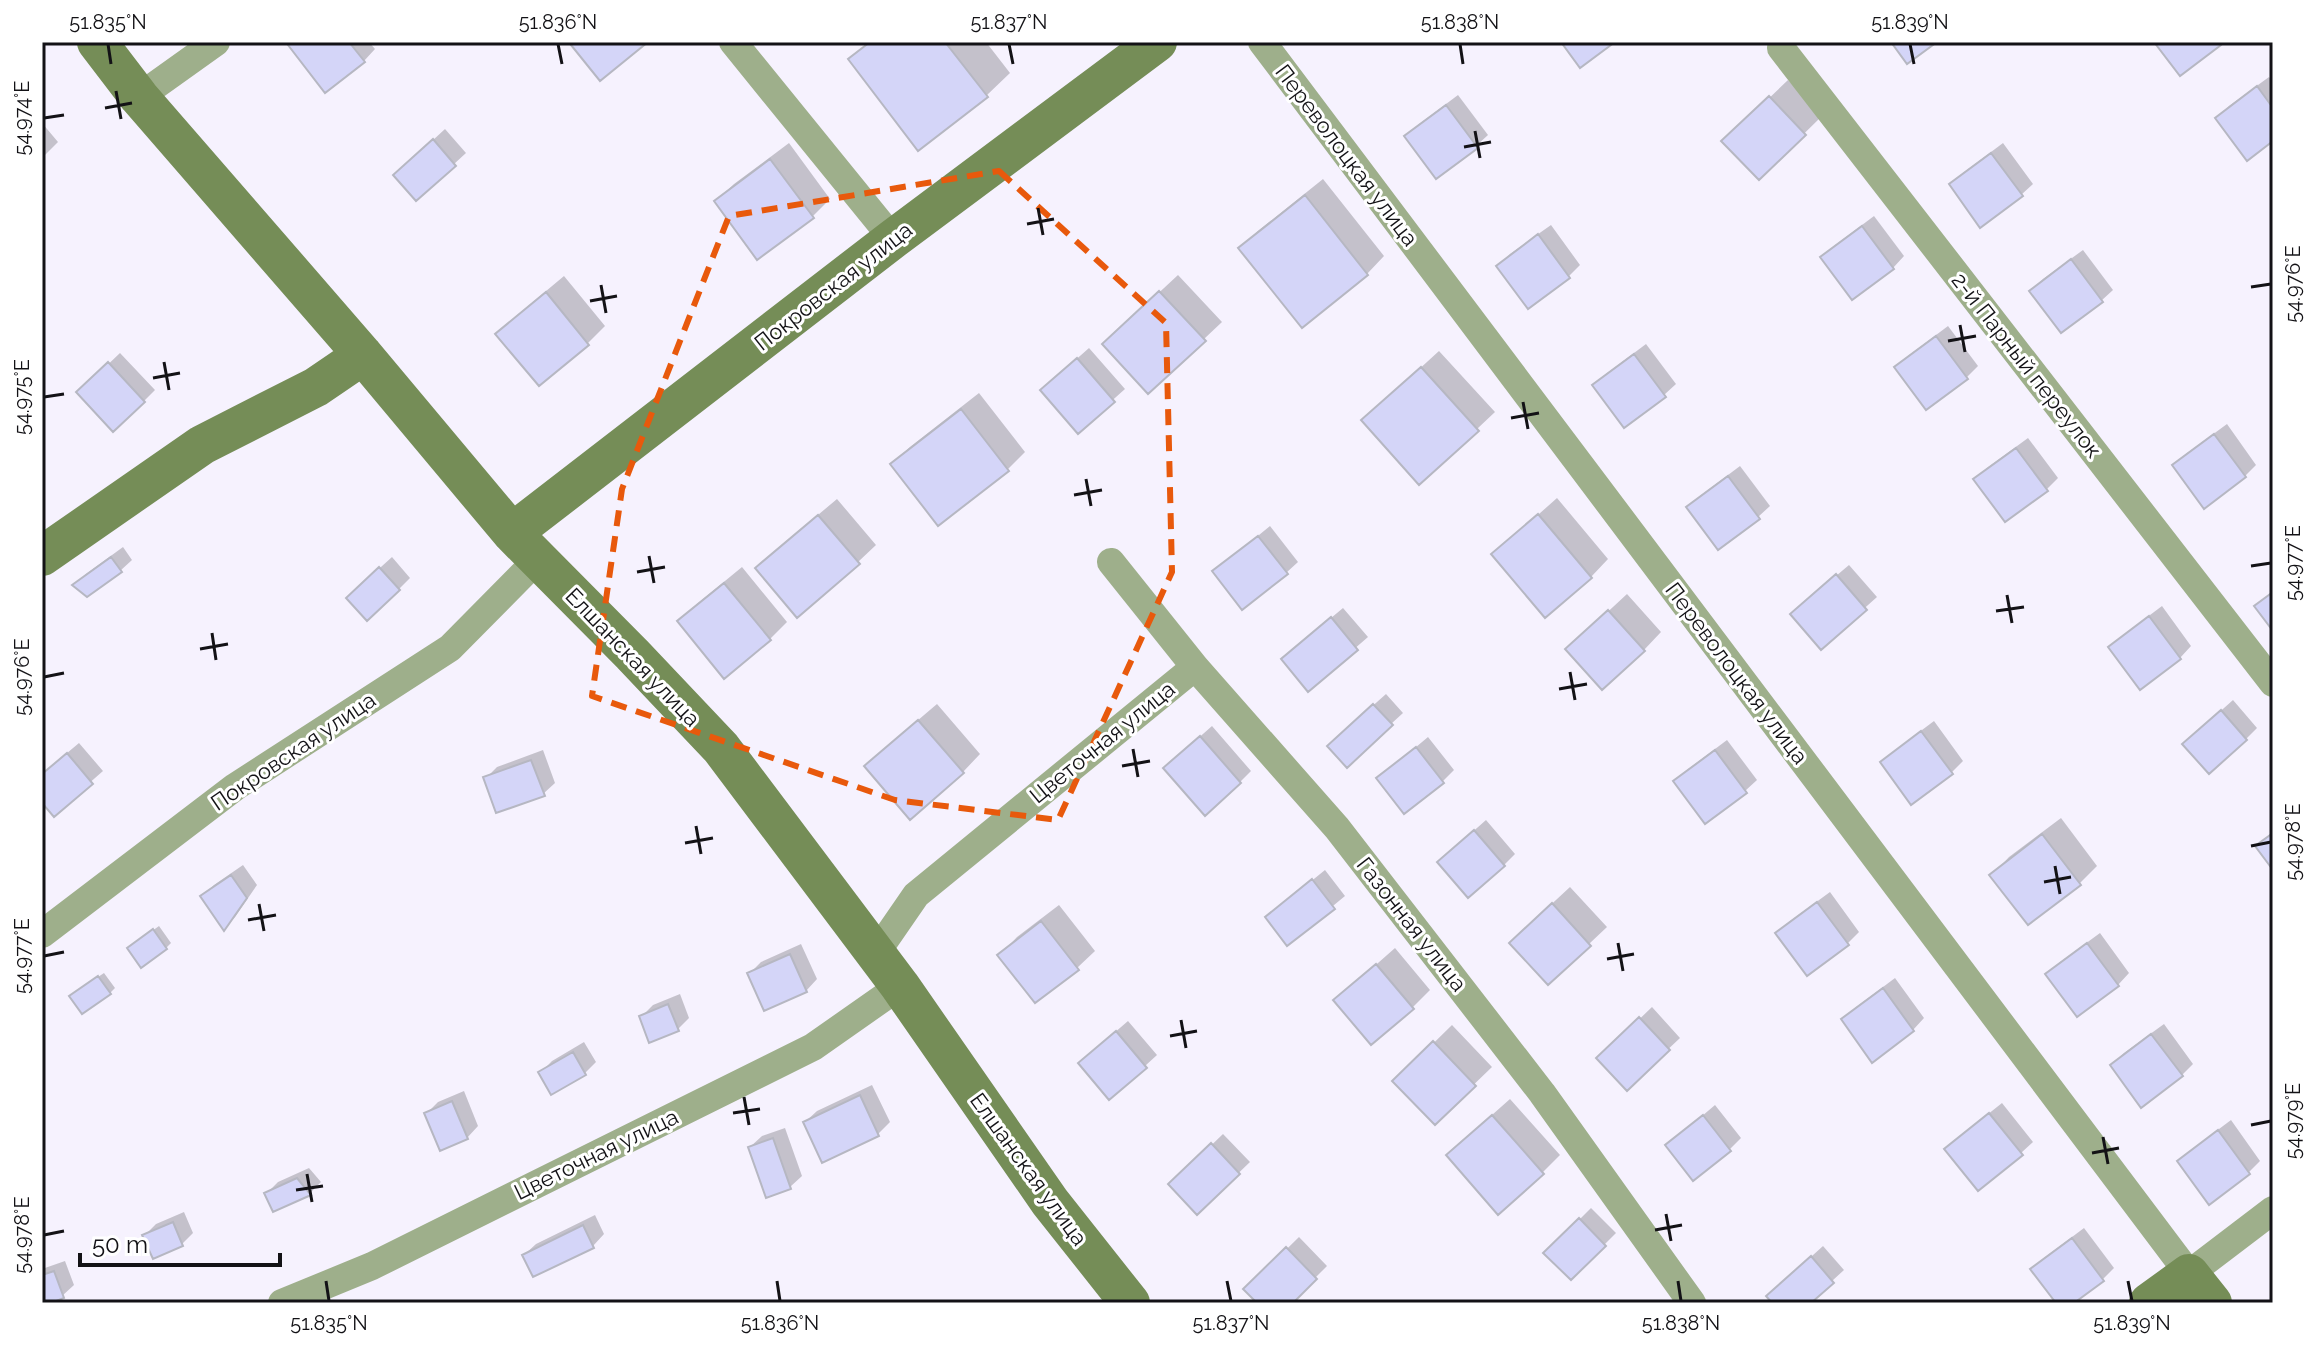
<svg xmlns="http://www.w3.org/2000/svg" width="2315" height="1345" font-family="Raleway,sans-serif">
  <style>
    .shadow { fill: #0003 }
    .building { fill: #d4d5f8; stroke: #b6b7c2; stroke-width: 2 }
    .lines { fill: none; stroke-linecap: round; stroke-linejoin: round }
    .street { stroke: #9eaf8b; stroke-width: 28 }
    .secondary { stroke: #758d57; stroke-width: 40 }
    .marked { fill: none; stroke: #e8590c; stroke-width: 6; stroke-dasharray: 16 10; stroke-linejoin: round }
    .ticks { fill: none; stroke: #131216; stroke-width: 3 }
    .labels { text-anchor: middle; stroke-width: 6; stroke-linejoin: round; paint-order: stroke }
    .street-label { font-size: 22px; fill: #131216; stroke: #fff }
    .neatline { fill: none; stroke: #131216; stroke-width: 3 }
    .ticks-label { font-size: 20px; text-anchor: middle; fill: #131216 }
  </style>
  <rect width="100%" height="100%" fill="#f6f2fe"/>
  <path class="shadow" d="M294 42H369L375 49 364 61Z
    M868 42H986L1010 73 986 96 851 59Z
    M2269 77 2273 82V139L2218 118 2229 106Z
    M1788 80 1822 116 1759 178 1742 124Z
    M1458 95 1488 135 1476 146 1406 136 1418 125Z
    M42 123 58 142 42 158Z
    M445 129 466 153 416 199 407 164Z
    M789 143 830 199 813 216 757 257 716 201 734 184Z
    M2003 143 2033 184 2021 195 1952 185 1963 173Z
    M1323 179 1384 256 1367 274 1302 326 1240 248 1258 231Z
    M1874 216 1904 256 1893 268 1823 257 1834 246Z
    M1551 225 1580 265 1569 276 1529 306 1499 266 1510 254Z
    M2083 250 2113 290 2101 301 2032 291 2043 279Z
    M1178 275 1222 322 1204 339 1122 327Z
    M564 276 605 326 588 343 539 384 498 334 515 317Z
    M1948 326 1978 366 1966 378 1897 367 1908 356Z
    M1646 344 1676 384 1664 395 1594 385 1606 374Z
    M1089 348 1125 389 1078 431 1054 379Z
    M1439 351 1495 412 1477 429 1382 403Z
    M120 353 155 390 144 401 79 392Z
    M979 393 1025 452 1007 470 892 464 910 447Z
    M2227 424 2256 465 2245 476 2175 466 2186 454Z
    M2028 438 2058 478 2046 490 1976 479 1987 468Z
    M1740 466 1770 506 1758 517 1689 507 1700 496Z
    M1557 498 1608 559 1591 577 1494 554Z
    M837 499 876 545 858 562 775 551Z
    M1270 526 1298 562 1286 573 1215 571Z
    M123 547 132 560 120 571 75 585 86 574Z
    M392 557 410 578 399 589 360 586Z
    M1849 565 1877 597 1821 647 1804 603Z
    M742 567 787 622 770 639 680 621 697 604Z
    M1627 594 1661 632 1644 650 1586 632Z
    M2162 606 2191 646 2180 658 2140 687 2110 647 2122 636Z
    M1343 608 1368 637 1308 689 1295 648Z
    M1386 694 1403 713 1391 724 1341 734Z
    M2233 700 2257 728 2246 739 2196 733Z
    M937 704 980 754 963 772 884 749Z
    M1934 721 1963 761 1952 772 1911 802 1882 762 1894 751Z
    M1212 726 1251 771 1240 782 1177 757Z
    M1428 737 1454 770 1442 782 1379 778Z
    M1727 740 1757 780 1745 791 1676 781 1687 770Z
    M79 743 103 771 54 814 42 800V774Z
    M543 750 555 783 543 794 486 778 497 767Z
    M2061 818 2097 866 2080 883 2028 922 1992 875 2009 857Z
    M1486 820 1515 854 1504 865 1451 851Z
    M243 865 257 885 235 917 224 928 203 896 214 885Z
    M1325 870 1345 896 1288 943 1267 917Z
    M1570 887 1607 927 1589 944 1529 925Z
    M1830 892 1859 932 1848 943 1808 974 1778 933 1789 922Z
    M1059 905 1095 951 1077 968 1000 955 1017 937Z
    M159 926 171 943 166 948 134 944Z
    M2100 933 2129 973 2118 985 2048 975 2059 963Z
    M801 944 817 979 806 991 749 974 761 962Z
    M1395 948 1430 990 1413 1007 1336 1000Z
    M104 973 115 988 110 993 77 991Z
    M1895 978 1924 1018 1913 1030 1843 1020 1855 1008Z
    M680 994 689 1018 678 1029 641 1017 653 1005Z
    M1652 1007 1680 1038 1627 1088 1599 1058Z
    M1128 1021 1157 1055 1145 1066 1092 1052Z
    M2164 1024 2193 1064 2182 1075 2112 1065 2124 1053Z
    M1452 1025 1492 1067 1435 1122 1395 1081Z
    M584 1042 596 1062 585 1073H540L552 1061Z
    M872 1085 890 1122 878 1134 823 1160 805 1122 817 1111Z
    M464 1091 478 1126 467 1138 427 1113 438 1102Z
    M1510 1099 1560 1155 1542 1173 1466 1138Z
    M2002 1103 2033 1142 2021 1153 1958 1138Z
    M1715 1105 1741 1138 1730 1149 1668 1145Z
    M2231 1120 2260 1161 2249 1172 2209 1202 2179 1162 2191 1150Z
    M785 1128 802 1176 790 1187 750 1147 762 1136Z
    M1223 1134 1250 1162 1198 1212 1171 1184Z
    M309 1168 321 1182 310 1193H267L278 1182Z
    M1591 1208 1616 1233 1571 1278 1546 1253Z
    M184 1212 193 1233 182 1244 145 1235 156 1224Z
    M595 1215 604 1234 593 1246 524 1255 536 1244Z
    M2084 1228 2114 1268 2103 1279 2071 1303H2058L2033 1269 2044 1258Z
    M1299 1237 1327 1266 1290 1303H1259L1246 1289Z
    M1823 1246 1844 1270 1808 1303H1774L1780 1285Z
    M65 1261 74 1285 62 1296 42 1303V1269Z"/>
  <path class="building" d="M292 42H349L365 62 325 93 288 45Z
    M574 42H648L600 81 571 45Z
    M870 42H945L988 97 918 151 848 59Z
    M1561 42H1615L1580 68Z
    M1891 42H1937L1907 64Z
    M2154 42H2219L2221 45 2180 76Z
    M2257 86 2273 108V141L2247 161 2215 118Z
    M1769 96 1806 135 1759 180 1721 141Z
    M1446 105 1478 148 1436 179 1404 136Z
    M433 139 456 166 416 201 393 175Z
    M1991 153 2023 196 1980 228 1949 184Z
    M770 159 814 218 757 260 714 201Z
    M1305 195 1368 275 1302 328 1238 248Z
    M1862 226 1894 269 1852 300 1820 257Z
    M1538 234 1570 278 1528 309 1496 266Z
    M2071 259 2103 302 2061 333 2029 291Z
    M1159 291 1206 341 1148 394 1102 344Z
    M546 292 589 345 539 386 495 334Z
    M1936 336 1968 379 1926 410 1894 367Z
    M1634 354 1666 397 1624 428 1592 385Z
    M1077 358 1115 402 1078 434 1040 390Z
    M108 362 145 402 113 432 76 392Z
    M1421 367 1479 431 1419 485 1361 420Z
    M961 409 1009 471 938 526 890 464Z
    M2214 434 2246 477 2204 509 2172 465Z
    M2016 448 2048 491 2005 522 1973 479Z
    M1728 476 1760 519 1718 550 1686 507Z
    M1538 514 1592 578 1545 618 1491 554Z
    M818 515 860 564 797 618 755 568Z
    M1258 536 1288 574 1242 610 1212 571Z
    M111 557 122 572 87 597 72 585Z
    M379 567 400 590 367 621 346 598Z
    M1836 574 1867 610 1821 650 1790 614Z
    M724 583 771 640 724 679 677 621Z
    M2273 592V631L2254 606Z
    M1608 610 1645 651 1602 690 1565 649Z
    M2149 616 2181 659 2140 690 2108 647Z
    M1331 617 1358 650 1308 692 1281 659Z
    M1373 704 1393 725 1347 768 1327 746Z
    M2221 710 2247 740 2209 774 2182 744Z
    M918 720 964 773 910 820 864 766Z
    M1921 731 1953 774 1911 805 1880 762Z
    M1200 736 1241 783 1205 816 1163 768Z
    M1416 747 1444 783 1404 814 1376 778Z
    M1715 750 1747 793 1705 824 1673 781Z
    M67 753 93 784 54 817 42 803V774Z
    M531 760 545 796 496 813 483 777Z
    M1474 830 1505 866 1468 898 1437 862Z
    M2273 833V870L2255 846Z
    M2042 834 2081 885 2028 925 1989 875Z
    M231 875 247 898 224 931 200 896Z
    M1312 879 1335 909 1287 946 1265 917Z
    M1817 902 1849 945 1807 976 1775 933Z
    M1552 903 1591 946 1548 985 1509 943Z
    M1041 921 1079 970 1035 1003 997 955Z
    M153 929 167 949 141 968 127 948Z
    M2087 943 2119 986 2077 1017 2045 974Z
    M790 954 807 992 764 1011 747 973Z
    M1376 964 1414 1009 1371 1045 1333 1000Z
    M98 976 111 994 82 1014 69 996Z
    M1883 988 1914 1031 1872 1063 1841 1019Z
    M668 1004 679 1031 649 1043 639 1016Z
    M1639 1017 1670 1050 1627 1091 1596 1058Z
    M1116 1031 1147 1068 1109 1100 1078 1063Z
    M2151 1034 2183 1076 2141 1108 2110 1065Z
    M1433 1041 1476 1086 1435 1125 1392 1081Z
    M573 1052 586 1075 551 1095 538 1072Z
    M860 1095 879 1136 822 1163 803 1122Z
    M452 1101 468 1139 440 1151 424 1113Z
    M1989 1113 2023 1155 1978 1191 1944 1149Z
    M1492 1115 1544 1174 1498 1215 1446 1155Z
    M1703 1115 1731 1151 1693 1181 1665 1145Z
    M2218 1130 2250 1174 2209 1205 2177 1161Z
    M773 1138 791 1189 766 1198 748 1147Z
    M1211 1143 1240 1174 1197 1215 1168 1184Z
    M297 1178 311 1195 273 1212 264 1193Z
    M1579 1218 1606 1246 1571 1280 1543 1253Z
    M173 1222 183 1246 153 1259 142 1235Z
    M583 1225 594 1248 533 1277 522 1255Z
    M2072 1238 2104 1281 2074 1303H2056L2030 1269Z
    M1286 1247 1317 1279 1293 1303H1257L1243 1289Z
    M1811 1256 1834 1283 1811 1303H1772L1766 1296Z
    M54 1271 64 1298 51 1303H42V1275Z"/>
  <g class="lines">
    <path class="street" d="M733 42 893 239
      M1262 42 2189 1274 2273 1210
      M1781 48 2273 683
      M139 97 216 42
      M1111 562 1195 667 1337 828 1542 1093 1692 1303
      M42 934 235 787 450 648 537 560
      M876 953 916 895 1195 667
      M282 1303 372 1266 813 1047 900 986"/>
    <path class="secondary" d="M97 42 139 97 363 355 512 533 632 654 721 748 900 986 1050 1202 1130 1303
      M512 533 893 239 1157 42
      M42 556 202 445 316 387 363 355
      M2149 1303 2189 1274 2212 1303"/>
  </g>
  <path class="marked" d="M999 171 1166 323 1172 572 1058 820 895 800 592 696 622 489 729 216Z"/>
  <path class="ticks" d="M108 44 111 64M558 44 562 64M1009 44 1013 64M1460 44 1463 64M1910 44 1914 64M116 91 121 119M105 108 132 103M44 118 64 115M1475 131 1480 158M1464 147 1491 142M1038 208 1043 235M1027 224 1054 219M601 285 606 313M2251 287 2271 284M590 301 617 296M1960 325 1965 352M1948 341 1976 336M164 362 169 390M153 378 180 373M44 397 64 394M1523 402 1528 429M1511 418 1539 413M1086 479 1091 506M1074 495 1102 490M649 556 654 583M2251 566 2271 563M637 572 665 567M2007 595 2012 623M1996 611 2024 607M212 633 216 660M200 649 228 644M1570 672 1575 700M44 677 64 673M1559 689 1587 684M1133 749 1138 777M1122 766 1150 761M696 826 701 854M685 843 713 838M2251 846 2271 842M2055 866 2060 894M2044 882 2071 877M259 904 264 931M248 920 276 915M1618 943 1623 971M44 956 64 952M1607 959 1634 954M1181 1020 1186 1048M1170 1036 1197 1031M744 1097 749 1125M733 1113 760 1109M2251 1125 2271 1121M2103 1137 2108 1164M2092 1153 2119 1148M307 1174 312 1202M296 1190 323 1186M1666 1214 1671 1241M1655 1230 1682 1225M44 1235 64 1231M326 1281 329 1301M777 1281 780 1301M1227 1281 1231 1301M1678 1281 1681 1301M2128 1281 2132 1301"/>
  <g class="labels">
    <g class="street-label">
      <text transform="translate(1347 155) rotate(53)" y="8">Переволоцкая улица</text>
      <text transform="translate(833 286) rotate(-38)" y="8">Покровская улица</text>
      <text transform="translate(2027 365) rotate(52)" y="8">2-й Парный переулок</text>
      <text transform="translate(633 657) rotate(46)" y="8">Елшанская улица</text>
      <text transform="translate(1737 673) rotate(53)" y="8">Переволоцкая улица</text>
      <text transform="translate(1102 742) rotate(-39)" y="8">Цветочная улица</text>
      <text transform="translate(293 751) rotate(-34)" y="8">Покровская улица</text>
      <text transform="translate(1412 924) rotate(52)" y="8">Газонная улица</text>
      <text transform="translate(596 1154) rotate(-26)" y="8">Цветочная улица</text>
      <text transform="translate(1029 1169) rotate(54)" y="8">Елшанская улица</text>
    </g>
  </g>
  <rect width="2315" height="1345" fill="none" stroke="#ffffff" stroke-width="88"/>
  <path d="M80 1253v12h200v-12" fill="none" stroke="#131216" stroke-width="4"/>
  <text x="92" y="1253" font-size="24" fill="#131216" stroke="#ffffff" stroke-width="6" paint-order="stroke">50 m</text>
  <rect x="44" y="44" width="2227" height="1257" class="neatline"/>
  <g class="ticks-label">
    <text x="108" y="29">51.835°N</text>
    <text x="558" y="29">51.836°N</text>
    <text x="1009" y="29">51.837°N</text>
    <text x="1460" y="29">51.838°N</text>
    <text x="1910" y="29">51.839°N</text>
    <text transform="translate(22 118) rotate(-90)" y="7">54.974°E</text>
    <text transform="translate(2293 284) rotate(-90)" y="7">54.976°E</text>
    <text transform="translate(22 397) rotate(-90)" y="7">54.975°E</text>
    <text transform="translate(2293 563) rotate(-90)" y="7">54.977°E</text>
    <text transform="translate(22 677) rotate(-90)" y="7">54.976°E</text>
    <text transform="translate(2293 842) rotate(-90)" y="7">54.978°E</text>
    <text transform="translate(22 956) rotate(-90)" y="7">54.977°E</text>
    <text transform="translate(2293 1121) rotate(-90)" y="7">54.979°E</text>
    <text transform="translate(22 1235) rotate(-90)" y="7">54.978°E</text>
    <text x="329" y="1330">51.835°N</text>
    <text x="780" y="1330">51.836°N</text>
    <text x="1231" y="1330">51.837°N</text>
    <text x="1681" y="1330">51.838°N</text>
    <text x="2132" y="1330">51.839°N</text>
  </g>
</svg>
